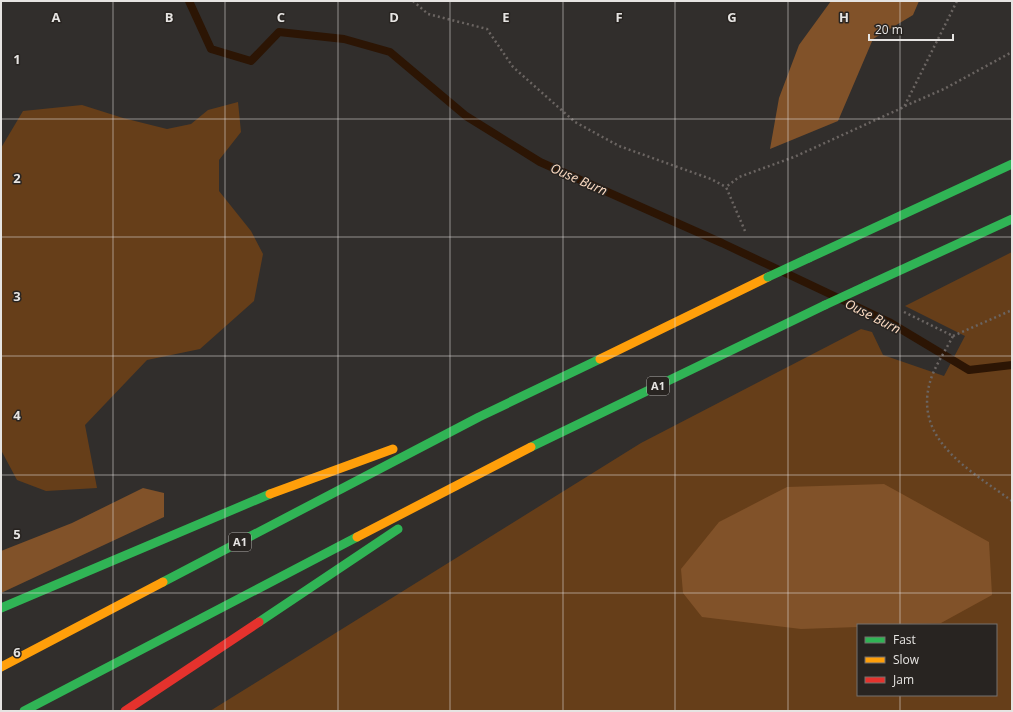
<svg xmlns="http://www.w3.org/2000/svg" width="1013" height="712" font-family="'Open Sans',sans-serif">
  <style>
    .green { fill: #663e19; fill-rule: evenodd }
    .forest { fill: #815229 }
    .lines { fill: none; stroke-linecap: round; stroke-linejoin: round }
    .stream { stroke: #2c1504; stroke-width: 8 }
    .path { stroke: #6b6562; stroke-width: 2.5; stroke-dasharray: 2 3; stroke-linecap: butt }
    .fast { stroke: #30b455; stroke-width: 9 }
    .slow { stroke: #ff9f0a; stroke-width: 9 }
    .jam { stroke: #e5322d; stroke-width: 9 }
    .fast-bridge { stroke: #30b455; stroke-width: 9 }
    .grid { fill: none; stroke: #e6e4e2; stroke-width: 1; stroke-opacity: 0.55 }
    .labels { text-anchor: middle; stroke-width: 3; stroke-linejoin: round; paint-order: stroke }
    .shield { fill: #282421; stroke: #adaaa8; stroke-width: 1 }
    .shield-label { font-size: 11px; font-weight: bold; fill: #e6e4e2 }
    .water-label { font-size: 13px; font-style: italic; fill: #fddcc3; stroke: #282421 }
    .grid-label { font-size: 13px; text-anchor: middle; font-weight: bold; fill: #e6e4e2; stroke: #282421; stroke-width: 3; stroke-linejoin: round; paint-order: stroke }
  </style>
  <rect width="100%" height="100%" fill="#312e2c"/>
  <path class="green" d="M238 102 241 132 219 160V191L251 231 263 254 254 301 200 349 147 360 85 425 97 488 46 491 17 480 1 450V148L23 111 82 105 123 118 167 129 191 124 208 110Z
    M1012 252V711H210L641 443 861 329 872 332 883 355 944 376 965 336 905 306ZM858 625H996V695H858Z"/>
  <path class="forest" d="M831 1H919L913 15 873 39 838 121 770 149 779 98 799 45Z
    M884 484 989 542 992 595 941 623 858 625V627L801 629 702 617 683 593 681 569 719 522 787 487Z
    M143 488 164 493V517L1 593V551L72 523Z"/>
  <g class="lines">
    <path class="stream" d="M189 1 211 49 251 61 279 32 344 39 390 52 466 116 540 162 722 243 889 322 969 370 1012 365"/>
    <path class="path" d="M413 1 428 14 487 29 513 67 575 122 619 146 711 179 726 187
      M905 106 944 89 1012 52
      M745 231 726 187 739 177 794 157 904 107 957 1
      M904 312 953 336C946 350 934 367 930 382 913 441 973 472 1012 501
      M953 336 1012 310"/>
    <path class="fast" d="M809 258 1012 164
      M866 286 1012 219
      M531 447 825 305
      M163 582 479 417 600 359
      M1 608 270 494
      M259 622 398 529
      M24 711 357 537"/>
    <path class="slow" d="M600 359 768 277
      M270 494 393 449
      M357 537 531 447
      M1 667 163 582"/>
    <path class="jam" d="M125 711 259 622"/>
    <path class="fast-bridge" d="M768 277 809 258
      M825 305 866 286"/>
  </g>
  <path class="grid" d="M113 1V711M225 1V711M338 1V711M450 1V711M563 1V711M675 1V711M788 1V711M900 1V625M1 119H1012M1 237H1012M1 356H1012M1 475H1012M1 593H1012M900 695V711"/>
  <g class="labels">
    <g class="shield">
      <rect x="647" y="377" width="22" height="18" rx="3"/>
      <rect x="229" y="533" width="22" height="18" rx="3"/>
    </g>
    <g class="shield-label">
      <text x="658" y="390">A1</text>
      <text x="240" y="546">A1</text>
    </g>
    <g class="water-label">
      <text transform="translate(579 179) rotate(24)" y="5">Ouse Burn</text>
      <text transform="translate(873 316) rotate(27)" y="5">Ouse Burn</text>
    </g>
  </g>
  <g class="grid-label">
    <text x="56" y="22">A</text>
    <text x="169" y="22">B</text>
    <text x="281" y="22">C</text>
    <text x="394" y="22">D</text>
    <text x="506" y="22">E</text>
    <text x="619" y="22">F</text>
    <text x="732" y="22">G</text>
    <text x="844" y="22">H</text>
    <text x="17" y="64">1</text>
    <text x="17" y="183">2</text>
    <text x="17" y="301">3</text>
    <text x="17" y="420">4</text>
    <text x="17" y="539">5</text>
    <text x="17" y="657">6</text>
  </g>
  <rect width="1013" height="712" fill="none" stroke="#e6e4e2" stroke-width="4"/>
  <rect x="857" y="624" width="140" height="72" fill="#282421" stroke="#74716e"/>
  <rect x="865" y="637" width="20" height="6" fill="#30b455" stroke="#74716e"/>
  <text x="893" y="644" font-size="12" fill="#e6e4e2">Fast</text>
  <rect x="865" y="657" width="20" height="6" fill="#ff9f0a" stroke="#74716e"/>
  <text x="893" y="664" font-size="12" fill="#e6e4e2">Slow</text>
  <rect x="865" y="677" width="20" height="6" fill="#e5322d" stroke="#74716e"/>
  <text x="893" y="684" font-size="12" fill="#e6e4e2">Jam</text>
  <path d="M869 34v6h84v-6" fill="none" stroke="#e6e4e2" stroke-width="2"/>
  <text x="875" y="34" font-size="12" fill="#e6e4e2" stroke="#282421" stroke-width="3" paint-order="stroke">20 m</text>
</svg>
